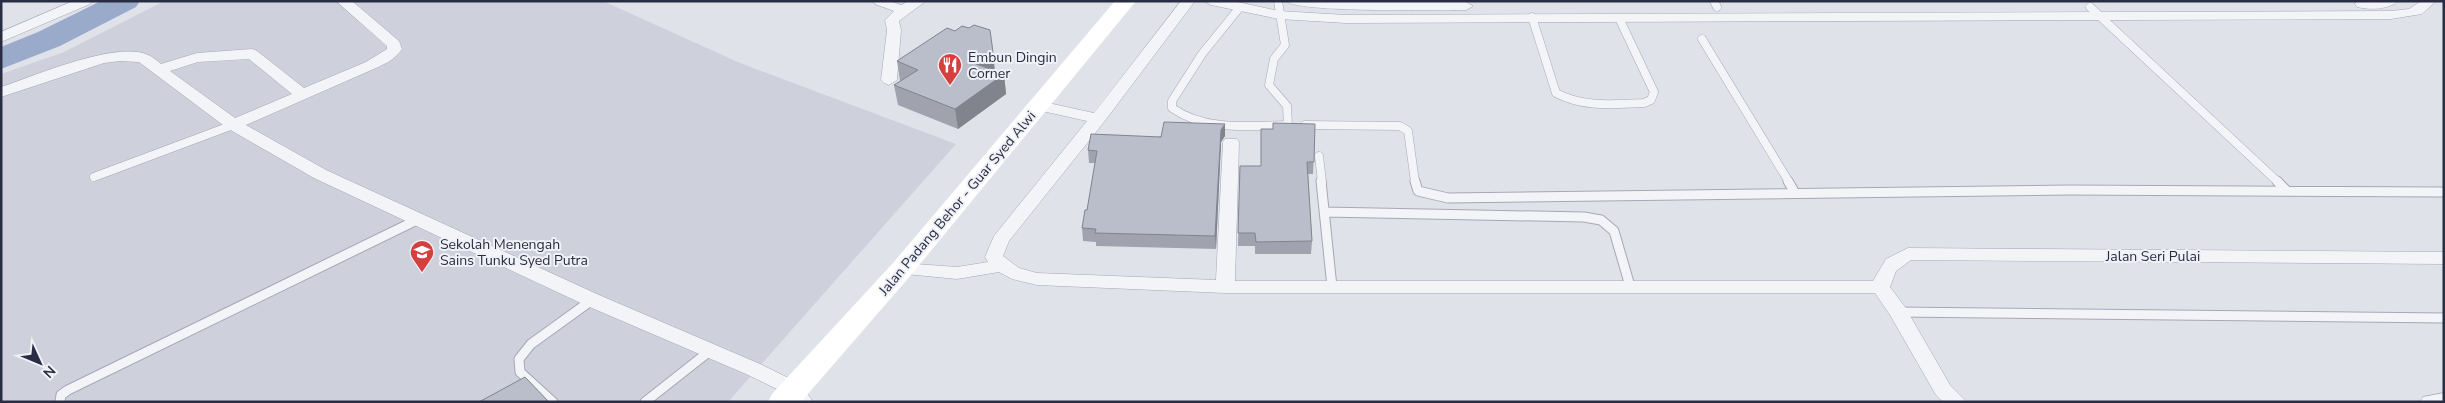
<svg xmlns="http://www.w3.org/2000/svg" width="2445" height="403" font-family="'Nunito Sans',sans-serif">
  <style>
    .built { fill: #ced1dc }
    .lines { fill: none; stroke-linecap: round; stroke-linejoin: round }
    .river { fill: #99aacb; fill-rule: evenodd }
    .lane-far1-casing { stroke: #a5a8b4; stroke-width: 9 }
    .lane-casing { stroke: #a5a8b4; stroke-width: 11 }
    .street-casing { stroke: #a5a8b4; stroke-width: 1 }
    .lane-far1 { stroke: #f3f4f8; stroke-width: 8 }
    .lane { stroke: #f3f4f8; stroke-width: 9 }
    .street { fill: #f3f4f8; fill-rule: evenodd }
    .secondary { fill: #fff; fill-rule: evenodd }
    .wall { fill: #a0a3ae }
    .shaded-wall { fill: #82848d }
    .building { fill: #babdca; stroke: #82848d }
    .labels { text-anchor: middle; stroke-width: 4; stroke-linejoin: round; paint-order: stroke }
    .poi-label { font-size: 14px; fill: #282d42; stroke: #f0f1f7; text-anchor: start }
    .street-label { font-size: 14px; fill: #282d42; stroke: #f0f1f7 }
  </style>
  <rect width="100%" height="100%" fill="#e0e2ea"/>
  <path class="built" d="M164 1H603L740 63 956 144 728 402H1V74L64 52Z"/>
  <g class="lines">
    <path class="river" d="M101 1H140L136 7 60 46 1 69V47L38 32Z"/>
    <g class="lane-far1-casing">
      <path id="lane-far1" d="M878 1 903 10
        M1278 1 1285 45 1274 59 1269 85 1287 106 1288 125
        M1714 1 1717 7
        M1240 7 1202 54 1172 101V108C1205 131 1247 126 1285 125
        M2090 7 2278 182
        M1532 17 1556 93C1584 108 1614 104 1644 103L1651 100 1654 92 1619 18
        M1702 39 1789 182
        M1305 125 1400 126 1408 131 1415 182
        M1319 156 1322 182
        M94 177 233 125"/>
    </g>
    <g class="lane-casing">
      <path id="lane" d="M1321 181 1332 287
        M1415 181 1418 191 1448 198 2070 190 2444 192
        M1788 181 1795 193
        M2277 181 2286 190
        M1325 212 1584 217 1601 220 1614 231 1630 286
        M1898 312 2444 318
        M60 402 61 395 68 390 419 219
        M553 402 520 372 519 359 531 344 592 300
        M645 402 711 350"/>
    </g>
    <g class="street-casing">
      <path id="street" d="M73 1H92L90 4 1 42V32Z
        M336 1H352L399 41 402 49C395 59 387 63 376 68L246 125 326 170 599 295 760 364 801 384 813 402H792L787 394 746 374 585 305 314 178 227 128 139 62 120 61 104 63 1 97V87C34 76 118 40 148 55 153 57 157 61 161 64L197 53 252 49 257 51 304 88 366 62 387 49V46ZM249 59 292 94 235 118 170 71 198 62Z
        M908 1H926L899 21 901 30 897 80 889 85 884 83 881 80 887 30 885 20 898 7Z
        M1181 1H1195L1104 122 1009 241 1003 256 1019 268 1037 273 1216 280 1223 142 1225 139H1237L1239 142 1235 281H1873L1886 259 1908 248 2444 252V264L1911 260 1896 271 1890 287 1905 307 1950 385 1967 402H1943L1936 395 1890 315 1875 293H1225L1037 285 1012 279 999 272 957 279 895 273 893 269 895 265 902 263 957 267 988 262 985 257 994 236 1087 121 1033 109 1031 106 1033 103 1039 101 1094 113Z
        M1204 1H1233L1279 11 1346 15 2391 11 2409 9 2421 1H2436L2422 14 2391 19 1346 23 1279 19 1211 5Z
        M1286 1 1466 2 1473 6 1466 10C1442 10 1296 13 1286 1Z
        M2357 1H2398C2389 10 2369 10 2357 7L2355 4Z
        M2444 393V402H2420L2423 397Z"/>
    </g>
    <use href="#lane-far1" class="lane-far1"/>
    <use href="#lane" class="lane"/>
    <use href="#street" class="street"/>
    <path class="secondary" d="M1115 1H1136L911 275 801 402H768L772 394 893 263Z"/>
  </g>
  <path class="wall" d="M969 28 995 71 1004 74 1006 94 958 129 898 105 894 85 900 81 897 61 955 31Z
    M1225 124V136L1221 142 1216 249 1096 246V242L1083 241 1082 228 1087 210 1095 163H1089L1088 150Z
    M1315 124 1313 174H1308L1312 241 1311 254H1255V246H1238L1240 166H1261V129H1273Z"/>
  <path class="shaded-wall" d="M993 52 995 72 976 64Z
    M1004 74 1006 94 958 129 955 109Z
    M1225 124V136L1221 142 1216 249 1215 236 1221 130Z"/>
  <path class="building" d="M974 25 990 30 993 52 976 64 1004 74 955 109 894 85 918 70 897 61 947 28 955 31 962 26 969 28Z
    M1164 122 1225 124 1221 130 1215 236 1095 233 1096 229 1082 228 1085 210H1087L1097 151 1088 150 1091 134 1161 137Z
    M1273 123 1315 124 1314 162H1307L1312 241 1256 242 1255 233H1238L1240 166H1261V129H1273Z
    M525 377 549 402H479Z"/>
  <defs>
    <g id="restaurant-pin" transform="scale(1.25)"><path d="M0 17L-7.5 6A9.5 9.5 0 1 1 7.5 6Z" fill="#d5403f" stroke="#f0f1f7"/><path d="M-5-6h1v4h1v-4h1v4h1v-4h1v5L-1.5 .5V6h-2V.5L-5-1ZM5-6V6H3V1.5H1.5Q1.5-4 5-6Z" fill="#fff"/></g>
    <g id="school-pin" transform="scale(1.25)"><path d="M0 17L-7.5 6A9.5 9.5 0 1 1 7.5 6Z" fill="#d5403f" stroke="#f0f1f7"/><path d="M0-5L7-2L0 1L-7-2ZM-4 1L0 2.5L4 1V4Q0 6-4 4Z" fill="#fff"/></g>
  </defs>
  <g fill-rule="evenodd">
    <use href="#restaurant-pin" x="950" y="65"/>
    <use href="#school-pin" x="422" y="252"/>
  </g>
  <g class="labels">
    <g class="poi-label">
      <text x="968" y="62">Embun Dingin<tspan x="968" dy="16">Corner</tspan></text>
      <text x="440" y="249">Sekolah Menengah<tspan x="440" dy="16">Sains Tunku Syed Putra</tspan></text>
    </g>
    <g class="street-label">
      <text transform="translate(957 203) rotate(-50)" y="5">Jalan Padang Behor - Guar Syed Alwi</text>
      <text x="2153" y="261">Jalan Seri Pulai</text>
    </g>
  </g>
  <rect width="2445" height="403" fill="none" stroke="#282d42" stroke-width="5"/>
  <g transform="translate(40 363) rotate(134)" stroke="#f0f1f7" stroke-width="4" paint-order="stroke">
  <path d="M0-4L9 19L0 12L-9 19Z" fill="#282d42"/>
  <text y="-8" font-size="14" font-weight="bold" text-anchor="middle" fill="#282d42">N</text>
  </g>
</svg>
